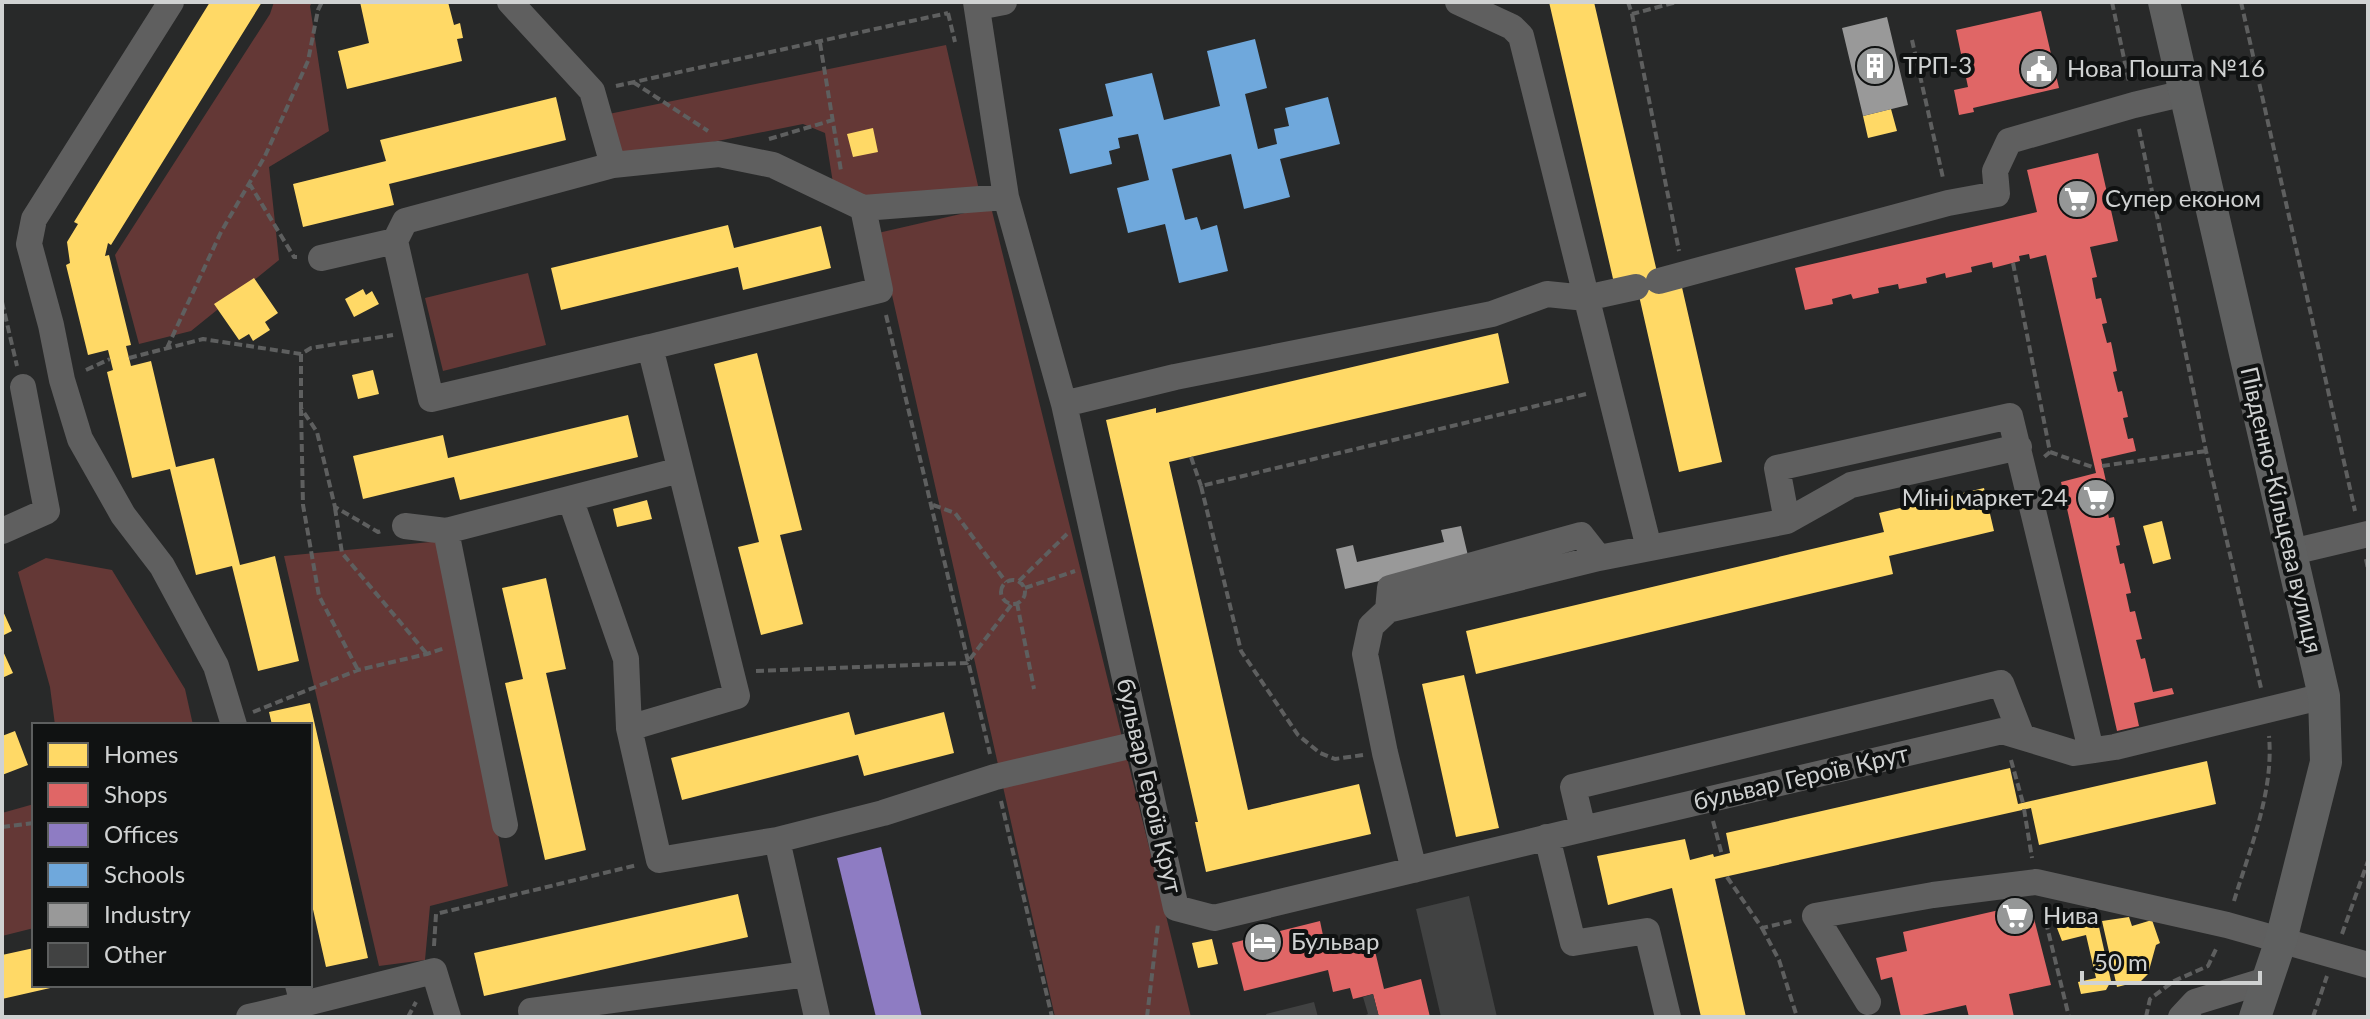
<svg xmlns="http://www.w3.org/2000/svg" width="2370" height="1019" font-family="Lato,sans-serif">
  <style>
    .green { fill: #643836 }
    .homes { fill: #ffd966 }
    .shops { fill: #e06666 }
    .offices { fill: #8e7cc3 }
    .schools { fill: #6fa8dc }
    .industry { fill: #999 }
    .building { fill: #414242 }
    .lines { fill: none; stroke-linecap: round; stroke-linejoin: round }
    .path { stroke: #5e5f5f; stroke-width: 4; stroke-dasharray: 8 4; stroke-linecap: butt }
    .minor { stroke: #5f5f5f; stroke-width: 26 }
    .major { stroke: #5f6060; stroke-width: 32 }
    .labels { text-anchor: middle; stroke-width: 8; stroke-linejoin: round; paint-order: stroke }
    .poi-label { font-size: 24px; fill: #d0d2d2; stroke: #101212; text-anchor: start }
    .street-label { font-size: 24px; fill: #d0d2d2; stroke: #101212 }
  </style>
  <rect width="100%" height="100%" fill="#282929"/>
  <path class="green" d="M274 2H312L310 6 329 131 269 167 279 260 191 331 139 344 115 255 270 14Z
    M946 45 979 190 837 208 825 133 803 124 607 163 594 117Z
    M991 207 1191 1017H1055L878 233Z
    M528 273 546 345 443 371 425 298Z
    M441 541 508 886 430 906 425 960 379 966 284 556Z
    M46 558 112 570 185 689 193 725H55L50 687 18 572Z
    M34 804V928L2 936V813Z"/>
  <path class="homes" d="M210 2H262L111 245 108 243 105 256 109 255 131 345 126 346 131 366 151 361 176 467 214 458 240 565 275 556 299 661 258 671 232 566 196 575 170 469 132 478 107 372 113 370 108 350 88 355 66 265 70 263 67 242 78 224 74 222Z
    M360 2H448L454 25 460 23 463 38 457 39 462 61 347 89 338 51 369 43Z
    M1549 2H1594L1657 272 1681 283 1722 462 1679 472 1635 278 1614 283Z
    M556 97 566 140 389 184 394 205 303 227 293 184 386 161 380 140Z
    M1891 109 1897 131 1868 138 1863 116Z
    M873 128 878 152 853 157 847 134Z
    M728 225 734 248 821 226 831 268 743 290 738 267 561 310 551 268Z
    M254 278 278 313 265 322 270 330 253 341 249 334 239 340 214 304Z
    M363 289 366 295 372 291 379 304 354 317 345 299Z
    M1498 333 1509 383 1169 462 1248 810 1359 784 1371 834 1206 872 1195 822H1198L1106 420 1156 408V413Z
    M757 353 802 530 780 535 803 624 761 635 738 547 759 542 714 364Z
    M373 370 379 394 358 399 352 375Z
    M628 415 638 457 460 500 454 477 363 499 353 456 443 435 448 458Z
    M1984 488 1994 531 1889 556 1893 574 1476 674 1466 631 1884 532 1879 513Z
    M647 500 652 519 617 527 613 509Z
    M2162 521 2171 559 2153 564 2143 526Z
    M546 578 566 669 546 673 586 850 545 860 505 683 523 679 502 588Z
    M2 609 12 631 2 636Z
    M2 649 13 673 2 678Z
    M1464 675 1499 828 1456 837 1422 684Z
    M310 703 368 958 326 967 310 896V725H272L269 712Z
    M849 712 855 735 944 712 954 753 864 776 858 755 682 800 671 758Z
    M15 731 28 765 2 775V736Z
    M2207 761 2216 804 2039 845 2031 808 1715 879 1746 1017H1701L1672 888 1608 905 1597 856 1685 839 1690 860 1713 854 1714 857 1730 853 1726 833 2010 768 2018 804Z
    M738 894 748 937 484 996 474 953Z
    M2129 917 2132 926 2152 920 2160 943 2156 945 2148 974 2141 981 2117 987 2102 921Z
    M2097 918 2111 981 2106 990 2081 994 2078 982 2096 978 2086 935 2062 941 2057 928Z
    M1212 939 1218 964 1198 968 1192 943Z
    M34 948V985L59 986 2 999V955Z"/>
  <path class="shops" d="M2041 11 2059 88 1973 108 1974 112 1959 115 1954 90 1968 87 1956 30Z
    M2098 153 2118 241 2090 247 2097 277 2092 278 2096 299 2101 298 2107 323 2102 324 2107 343 2111 342 2117 371 2113 372 2118 392 2122 391 2128 417 2123 418 2128 439 2133 438 2136 451 2101 459 2110 499 2105 500 2109 518 2114 517 2120 545 2116 546 2120 564 2124 563 2131 593 2126 594 2130 612 2135 611 2142 639 2136 640 2141 659 2145 658 2153 692 2172 688 2174 694 2134 703 2139 726 2117 731 2061 482 2096 473 2046 255 2030 259 2029 254 2019 256 2020 261 1993 268 1992 262 1971 267 1972 272 1946 278 1945 273 1926 278 1927 283 1899 289 1898 284 1878 288 1879 293 1853 299 1851 294 1832 299 1833 304 1805 310 1795 268 2037 212 2027 170Z
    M2030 903 2051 985 2009 994 2014 1017H1969L1966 1005 1913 1017H1901L1892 977 1881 980 1876 958 1907 951 1903 932Z
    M1320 921 1325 945 1371 934 1384 989 1421 979 1430 1017H1379L1373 994 1353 999 1350 988 1333 992 1328 970 1244 991 1232 943Z"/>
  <path class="offices" d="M881 847 922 1017H876L849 907 837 858Z"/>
  <path class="schools" d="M1255 39 1267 88 1245 94 1258 149 1277 144 1274 129 1289 126 1285 108 1328 97 1340 144 1280 159 1290 197 1244 209 1231 154 1172 169 1185 220 1197 217 1201 230 1217 225 1228 271 1179 283 1165 224 1128 233 1117 188 1149 180 1138 134 1118 138 1120 148 1109 151 1112 164 1070 174 1059 129 1113 116 1105 84 1152 73 1164 120 1220 106 1207 51Z"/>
  <path class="industry" d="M1887 17 1908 105 1863 116 1842 28Z
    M1461 526 1469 560 1345 589 1336 549 1353 545 1357 562 1444 542 1441 530Z"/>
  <path class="building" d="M1469 896 1497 1017H1441L1416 909Z
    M1373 994 1379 1017H1361L1368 1014 1363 997Z
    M1314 1002 1318 1017H1267L1266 1014Z"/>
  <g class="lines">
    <path class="path" d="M1628 2 1632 14 1677 2
      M2112 2 2129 82
      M2241 2 2355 511
      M948 13 955 42
      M1632 14 1679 251
      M1912 40 1943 178
      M820 43 841 171
      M633 82 708 131
      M616 86 948 13
      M2139 129 2206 451 2261 688
      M769 139 833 120
      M249 183 294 257H297
      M2013 263 2050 452 2044 457
      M2 302 17 366
      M886 315 990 754
      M167 348 221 232 265 156 308 61 318 10 322 2
      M301 354V408L317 432 335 507 378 532 381 531
      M129 358 203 339 301 354 311 348 393 335
      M86 370 110 359
      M301 408 303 505 319 596 358 670
      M2050 452 2095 468
      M1191 457 1201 486
      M2102 466 2206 451
      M933 505 955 513 1006 582
      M335 508 342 553 427 654
      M2366 559 2368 569
      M1001 592a12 12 0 1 1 24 0a12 12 0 1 1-24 0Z
      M1019 581 1067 534
      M1025 588 1075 571
      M1017 603 1034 689
      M756 671 967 663 1012 604
      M253 712 358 670 427 654 445 648
      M1363 755 1335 759 1320 753 1298 735 1241 651 1201 486 1586 394
      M2011 760 2023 803
      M1001 801 1052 1017
      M2024 809 2032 858
      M1713 821 1722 855
      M2 827 34 823
      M1727 877 1762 928 1792 921
      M2234 901C2250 848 2274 792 2269 736
      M2043 910 2069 1017
      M1762 928 1779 960 1797 1017
      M2342 934 2368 861
      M434 946 436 914 637 865
      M408 1017 416 1002
      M1147 1017 1158 924
      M2146 1017 2150 999 2174 981 2208 966 2217 947
      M2313 1017 2327 976"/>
    <path class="minor" d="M171 2 34 219 29 244 51 325 62 380 80 439 123 515 162 566 216 666 234 725
      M510 2 592 91 613 165 719 154 773 165 863 208 1006 197 1064 404 1176 908 1214 918 1583 829 2002 731 2074 753 2115 747 2324 696
      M976 2 1006 197
      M1458 2 1512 27 1521 36 1649 548
      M978 7 1004 2
      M613 165 405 221 395 241 431 399 650 347 737 696 629 728 659 860 777 840 817 1017
      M321 258 395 241
      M1659 281 1948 203 1997 194 1995 171 2009 141 2134 105 2185 93
      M650 347 880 290 863 208
      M1064 404 1175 377 1492 314 1547 294 1586 298 1636 287
      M571 501 626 659 629 728
      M1787 521 1777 468 2010 416 2091 750
      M405 526 446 531 680 470
      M2 531 47 511 23 387
      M446 531 505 825
      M2292 552 2368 534
      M1388 610 1390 588 1581 535 1599 558
      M1583 829 1573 787 2001 683 2022 737
      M1547 837 1573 943 1647 931 1668 1017
      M777 840 883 813 995 777 1138 744
      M1414 870 1385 753 1365 654 1371 626 1388 610 1599 558 1787 521 1851 485 2019 447
      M298 985 303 1004 434 971 448 1017
      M1868 1002 1815 916 1933 895 2036 882 2227 925 2368 965
      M531 1011 807 974
      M249 1017 303 1004
      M2181 1017 2195 1002 2267 980"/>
    <path class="major" d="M2164 2 2324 696 2326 762 2281 940 2255 1017"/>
  </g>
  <defs>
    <g id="building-disc" transform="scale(2)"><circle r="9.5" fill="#959797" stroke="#101212"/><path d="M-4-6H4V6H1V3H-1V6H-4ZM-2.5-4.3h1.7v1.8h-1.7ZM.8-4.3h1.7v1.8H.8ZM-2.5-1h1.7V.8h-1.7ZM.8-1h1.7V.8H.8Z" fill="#fff"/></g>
    <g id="civic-disc" transform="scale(2)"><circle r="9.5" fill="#959797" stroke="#101212"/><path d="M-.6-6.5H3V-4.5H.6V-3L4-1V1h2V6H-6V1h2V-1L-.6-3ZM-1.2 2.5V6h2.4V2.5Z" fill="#fff"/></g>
    <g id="supermarket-disc" transform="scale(2)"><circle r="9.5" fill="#959797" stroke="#101212"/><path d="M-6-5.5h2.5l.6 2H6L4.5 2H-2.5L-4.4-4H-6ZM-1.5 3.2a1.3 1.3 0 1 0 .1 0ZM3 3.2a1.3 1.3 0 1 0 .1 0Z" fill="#fff"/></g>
    <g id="hotel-disc" transform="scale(2)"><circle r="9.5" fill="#959797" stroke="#101212"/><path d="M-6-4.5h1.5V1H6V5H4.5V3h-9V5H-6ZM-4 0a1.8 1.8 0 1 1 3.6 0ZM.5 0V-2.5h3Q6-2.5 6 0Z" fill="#fff"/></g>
  </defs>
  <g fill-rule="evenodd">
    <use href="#building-disc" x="1875" y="66"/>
    <use href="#civic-disc" x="2039" y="69"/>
    <use href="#supermarket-disc" x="2077" y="199"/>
    <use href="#supermarket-disc" x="2096" y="498"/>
    <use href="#supermarket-disc" x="2015" y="916"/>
    <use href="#hotel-disc" x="1263" y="942"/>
  </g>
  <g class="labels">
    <g class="poi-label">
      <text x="1903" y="74">ТРП-3</text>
      <text x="2067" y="77">Нова Пошта №16</text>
      <text x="2105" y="207">Супер економ</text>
      <text x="2068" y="506" text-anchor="end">Міні маркет 24</text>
      <text x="2043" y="924">Нива</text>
      <text x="1291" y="950">Бульвар</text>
    </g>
    <g class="street-label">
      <text transform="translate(2281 510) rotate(77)" y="8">Південно-Кільцева вулиця</text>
      <text transform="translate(1801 778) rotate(-13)" y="8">бульвар Героїв Крут</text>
      <text transform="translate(1149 786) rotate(77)" y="8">бульвар Героїв Крут</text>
    </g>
  </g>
  <rect width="2370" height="1019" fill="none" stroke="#d0d2d2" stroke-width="8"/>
  <rect x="32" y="723" width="280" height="264" fill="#101212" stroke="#5d5f5f" stroke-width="2"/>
  <rect x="48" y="743" width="40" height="24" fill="#ffd966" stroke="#5d5f5f" stroke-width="2"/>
  <text x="104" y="763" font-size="24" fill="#d0d2d2">Homes</text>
  <rect x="48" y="783" width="40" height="24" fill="#e06666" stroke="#5d5f5f" stroke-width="2"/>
  <text x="104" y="803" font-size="24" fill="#d0d2d2">Shops</text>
  <rect x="48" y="823" width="40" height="24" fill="#8e7cc3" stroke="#5d5f5f" stroke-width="2"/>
  <text x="104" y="843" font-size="24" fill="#d0d2d2">Offices</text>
  <rect x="48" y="863" width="40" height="24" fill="#6fa8dc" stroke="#5d5f5f" stroke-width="2"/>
  <text x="104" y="883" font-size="24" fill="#d0d2d2">Schools</text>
  <rect x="48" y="903" width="40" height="24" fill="#999999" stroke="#5d5f5f" stroke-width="2"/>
  <text x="104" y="923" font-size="24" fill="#d0d2d2">Industry</text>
  <rect x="48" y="943" width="40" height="24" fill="#414242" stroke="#5d5f5f" stroke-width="2"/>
  <text x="104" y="963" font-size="24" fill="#d0d2d2">Other</text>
  <path d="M2082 971v12h178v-12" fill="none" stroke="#d0d2d2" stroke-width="4"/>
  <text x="2094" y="971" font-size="24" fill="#d0d2d2" stroke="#101212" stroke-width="6" paint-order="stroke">50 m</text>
</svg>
